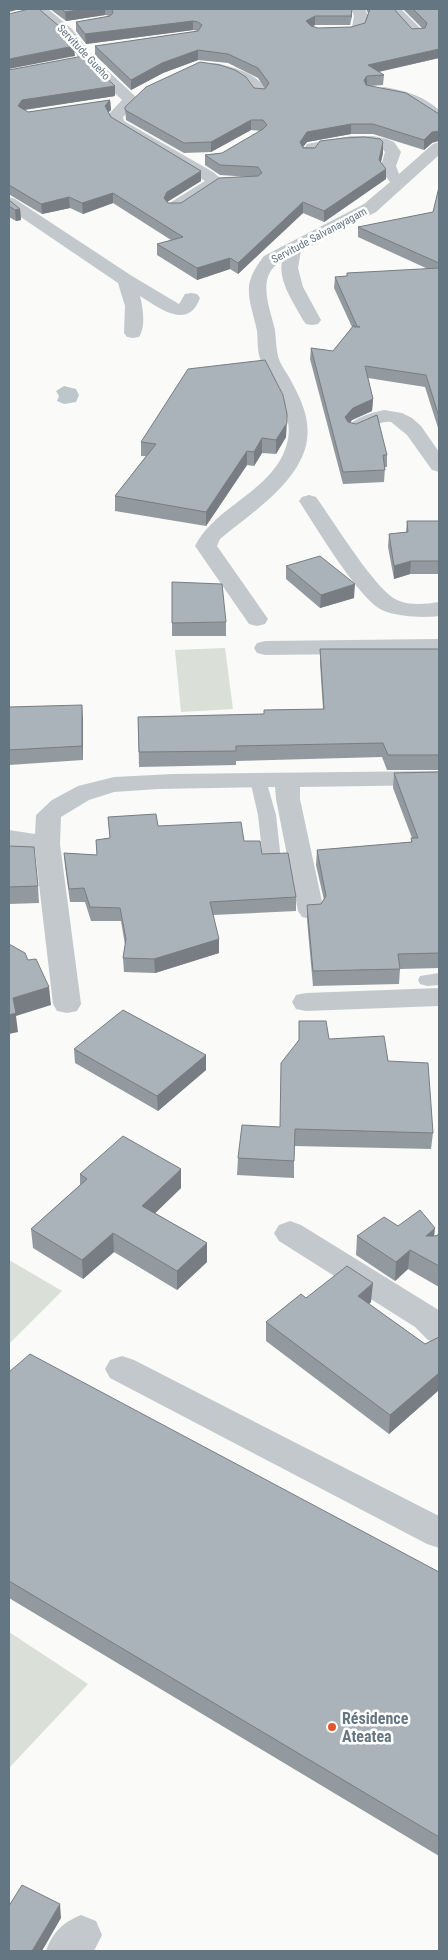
<svg xmlns="http://www.w3.org/2000/svg" width="448" height="1960" font-family="'Roboto Condensed',sans-serif">
  <style>
    .green { fill: #dadfd7 }
    .water { fill: #bbc7cb }
    .lines { fill: none; stroke-linecap: round; stroke-linejoin: round }
    .lane { fill: #c3c8cc; fill-rule: evenodd }
    .street { fill: #c3c8cc; fill-rule: evenodd }
    .wall { fill: #929a9f }
    .shaded-wall { fill: #777d82 }
    .building { fill: #aab3b9; stroke: #777d82 }
    .poi-dot { fill: #e4572e; stroke: #fff; stroke-width: 2 }
    .labels { text-anchor: middle; stroke-width: 5; stroke-linejoin: round; paint-order: stroke }
    .far-street-label { font-size: 11px; fill: #657683; stroke: #fff }
    .near-poi-label { font-size: 16px; font-weight: bold; fill: #657683; stroke: #fff; text-anchor: start }
  </style>
  <rect width="100%" height="100%" fill="#fafaf8"/>
  <path class="green" d="M225 648 233 709 181 712 175 650Z
    M9 1260 62 1291 9 1344Z
    M9 1632 88 1684 9 1768Z"/>
  <path class="water" d="M64 386 76 389 79 395 76 402 64 404 57 401 59 396 56 391Z"/>
  <g class="lines">
    <path class="lane" d="M258 775 264 776 266 780 276 815 281 860 278 864 272 865 266 864 263 860 258 815 250 780 252 776Z
      M439 973V985L427 986 420 984 418 980 420 976Z"/>
    <path class="street" d="M33 9H48L72 29 92 56 136 97 139 100 123 117 124 121 213 172 220 178 231 180 233 183 231 186 218 187 180 212H168L166 208 168 204 205 181 112 126 107 116 122 100 82 62 62 35Z
      M351 9H365L368 16 363 32 350 36 321 35 319 32 321 29 352 27 354 16Z
      M387 9H401L423 31 425 34 423 37H413Z
      M215 63C233 67 262 74 267 94L265 97H255C253 95 253 92 251 90 243 77 215 77 208 67L210 64Z
      M384 87C406 91 422 95 439 110V122C430 119 425 111 417 106 406 99 391 97 379 94L377 91 379 88Z
      M351 136H373L387 139 394 142 401 152 396 166 399 174 433 144 439 142V155L376 212 301 251 298 268 303 287 321 320 318 324 312 325 306 324 303 320C293 302 278 281 282 261 255 275 270 308 275 330 276 339 276 348 278 356 280 364 285 370 289 377 301 399 313 422 305 449 293 487 250 514 220 539L217 546 268 619 265 624 257 626 249 624 195 546C217 503 278 490 288 439 293 409 272 386 261 361 257 352 258 341 257 331 250 297 240 287 264 256L364 204 390 182 380 169 385 152C376 139 333 148 319 150L315 156H303L301 153 307 144Z
      M9 197 15 199 132 276 179 304 185 294 191 293 197 294 200 298C188 331 159 308 140 296 143 307 146 327 139 337L133 338 127 337 124 333 125 306 118 283 9 209Z
      M384 410 402 413 412 418 421 426 439 452V472L432 470 407 435 391 422C374 420 366 437 349 433L346 429C354 417 371 413 384 410Z
      M309 495 316 497C332 519 376 591 397 600 410 606 426 604 439 602V616C424 618 397 617 382 610 358 598 316 527 299 501L302 497Z
      M439 639V653L265 655 257 653 254 648 257 643 265 641Z
      M439 771V785L300 787V799L324 911 320 917 311 919 302 917 298 911 276 799 275 787 158 789 114 792 89 800 61 817 60 844 81 1004 77 1011 67 1013 57 1011 53 1004 35 850 9 846V830L35 834 36 815 52 800 78 786 114 777 173 774Z
      M439 988V1006L306 1011 296 1009 292 1002 296 995 306 993Z
      M290 1221 301 1225 437 1309 439 1311V1344L428 1340 415 1327 279 1241 274 1233 279 1225Z
      M122 1356 134 1360 439 1516V1548L427 1544 110 1378 105 1369 110 1360Z
      M81 1915 96 1921 102 1935 94 1951H46C53 1932 62 1923 81 1915Z"/>
  </g>
  <path class="wall" d="M50 9H352L350 25H315L313 26 318 28 351 27 365 23 368 13 366 9H394L412 29H423L403 9H439V58L379 72 384 75 383 85 370 86 432 143 424 150 373 134H351L307 142 303 147 383 153 381 162 386 179 324 222 303 213 238 274 230 269 197 280 157 255V244L171 240 113 203 83 214 70 208 42 214 10 195 9 196V70L115 86V96L25 110 28 112 110 100 111 110 108 112 111 117 201 181 167 202 168 203H181L250 177 220 175 205 165V155L222 153 261 131 251 130 211 152 184 153 126 120 125 107 254 88 265 89 258 78 228 63 198 60 163 73 131 90 95 55V46L198 31 193 30 86 44 76 31V22L110 16 105 15 66 21Z
    M439 187V431L425 387 368 378 373 399 372 411 352 420 350 423 387 455V467H385L384 482 343 484 310 359 311 348 333 351 352 327 334 288 335 277 347 276V273L428 269 358 237V227L433 212Z
    M9 200 20 209 21 220 16 221 9 217Z
    M287 414 286 437 276 454 262 453 254 466 247 465 206 526 115 511V496L146 456H141V442Z
    M407 521H439V574H410L394 579 388 547 389 534 406 532Z
    M286 566 354 598 320 608 286 579Z
    M226 622V636H172V623Z
    M320 649H439V770H387L382 757 236 761V765L139 767 138 717 264 714V710L323 709 320 663Z
    M9 707 83 719V760L9 765Z
    M439 772V968L400 969 399 984 313 986 307 920V905L321 904 324 900 316 865 317 850 411 842V838H412L393 788 394 773Z
    M108 817 244 841 262 854 296 897V911L213 915 219 953 155 973 124 972 123 958 125 945 121 921H91L85 902H70L65 866 64 853 97 855 96 840 110 838Z
    M9 846 38 886 39 903 9 904Z
    M329 1039 388 1061 433 1133 431 1149 294 1146V1178L237 1175 238 1158 280 1127 298 1041Z
    M74 1049 206 1055V1070L158 1111 75 1063Z
    M80 1174 181 1188 155 1213 207 1243V1262L177 1290 114 1252 83 1279 33 1248 31 1229 80 1185Z
    M398 1226 434 1236 439 1234V1287L408 1269 395 1281 356 1255 357 1236Z
    M306 1298 371 1302 369 1304 425 1344 439 1337V1390L389 1434 266 1341V1322Z
    M9 1372 439 1572V1856L9 1598Z"/>
  <path class="shaded-wall" d="M9 9H20L9 12Z
    M84 9H105V15L66 21 65 12Z
    M352 9V16L350 25 351 16Z
    M315 16V25L306 30V21Z
    M193 21V30L86 44 85 34Z
    M74 46 75 56 9 69V59Z
    M439 49V58L368 74V65Z
    M198 50V60L163 73 131 90V80L162 63Z
    M367 76V86L364 80Z
    M115 86V96L22 110 18 106 22 100Z
    M110 100 111 110 105 116V106Z
    M251 120V130L211 152V142Z
    M351 124V134L307 142 299 152 300 142 307 132Z
    M439 131V141L432 143 424 150V140L432 132Z
    M383 142V153L379 170V160Z
    M386 169V179L324 222V211Z
    M201 171V181L167 202 164 198 167 192Z
    M113 193V203L83 214 82 203Z
    M69 197 70 208 42 214 41 204Z
    M303 202V213L238 274V263Z
    M20 209 21 220 16 221 15 210Z
    M230 258V269L197 280V268Z
    M373 399 372 411 352 420 344 429 345 417 353 408Z
    M287 414 286 437 276 454V440Z
    M262 438V453L254 466V452Z
    M247 451V465L206 526V512Z
    M411 561 410 574 394 579V566Z
    M355 584 354 598 320 608 321 595Z
    M82 705 83 719V760L82 746Z
    M219 939V953L155 973 154 959Z
    M49 987 51 1005 16 1016 18 1032 9 1034V1015L13 998Z
    M206 1055V1070L158 1111 157 1096Z
    M181 1169V1188L143 1225 142 1206Z
    M435 1228 433 1247 426 1236Z
    M113 1233 114 1252 83 1279 82 1260Z
    M207 1243V1262L177 1290V1271Z
    M410 1250 408 1269 395 1281 396 1262Z
    M373 1283 371 1302 357 1314 358 1296Z
    M439 1373V1390L389 1434 390 1415Z
    M60 1904 61 1918 42 1951H32Z"/>
  <path class="building" d="M29 9H39L60 27 74 46 9 59V14Z
    M62 9H84L65 12Z
    M112 9H352L351 16H315L306 21 311 26 318 28 351 27 365 23 370 9H394L412 29 425 28 427 23 413 9H439V49L368 65 384 75 367 76 364 80 366 85 406 93 439 114V131L432 132 424 140 373 124H351L307 132 300 142 303 148H315L320 141 344 138 364 137 380 139 383 142 379 160 386 169 324 211 303 202 238 263 230 258 197 268 157 244 183 237 113 193 82 203 69 197 41 204 9 185V70L83 56 115 86 22 100 18 106 28 112 110 100 105 106 111 117 201 171 167 192 164 198 168 203H181L219 178 258 176 262 173 258 167 220 165 205 155 222 153 263 129 267 125 263 120H251L211 142 184 143 125 110V107L146 87 200 62 220 65 235 70 246 77 254 88 265 89 269 83 258 68 228 54 198 50 162 63 131 80 95 46 198 31 202 25 198 22 193 21 85 34 76 22 110 16 113 13Z
    M439 187V263L358 227 433 212Z
    M9 200 20 209 15 210 9 206Z
    M439 268V417L426 375 365 366 373 399 353 408 345 417 348 422 356 424 377 415 387 455H383L385 470 343 472 311 348 333 351 354 325V327H360L357 326 335 277 347 276V273Z
    M265 360 283 395 287 414V423L276 440 262 438 254 452 247 451 206 512 115 496 156 444 141 442 188 369Z
    M407 521H439V561H411L394 566 389 534 408 532Z
    M320 556 355 584 321 595 286 566Z
    M172 582 222 584 226 622 172 623Z
    M320 649H439V755H388L383 743 236 746V751L139 752 138 717 264 714V710L324 709Z
    M82 705V746L9 750V707Z
    M439 772V953L398 954 400 969 313 971 307 905 321 904 326 896 317 850 412 842 411 838H418L394 773Z
    M156 814 158 826 241 822 244 841H260L262 854 288 853 296 897 210 902 219 939 154 959 123 958 126 939 120 908 90 907 84 888 69 889 64 853 97 855 96 840 110 838 108 817Z
    M9 846 34 847 38 886 9 887Z
    M9 944 25 953 28 960 36 959 49 987 13 998 16 1013 9 1015Z
    M123 1010 206 1055 157 1096 74 1049Z
    M299 1021H326L329 1039 384 1036 388 1061 428 1063 433 1133 295 1129 294 1161 238 1158 242 1125 280 1127 281 1063 299 1040Z
    M123 1136 181 1169 142 1206 207 1243 177 1271 113 1233 82 1260 31 1229 87 1179 80 1174Z
    M420 1210 435 1228 426 1236H436L439 1234V1266L410 1250 396 1262 357 1236 384 1217 398 1226Z
    M347 1266 373 1283 358 1296 425 1344 439 1337V1373L390 1415 266 1322 301 1294 306 1298Z
    M30 1354 439 1572V1837L9 1581V1372Z
    M22 1885 60 1904 32 1951H9V1906Z"/>
  <circle class="poi-dot" cx="332" cy="1727" r="5"/>
  <g class="labels">
    <g class="far-street-label">
      <text transform="translate(84 52) rotate(47)" y="4">Servitude Gueho</text>
      <text transform="translate(319 235) rotate(-28)" y="4">Servitude Salvanayagam</text>
    </g>
    <g class="near-poi-label">
      <text x="342" y="1724">Résidence<tspan x="342" dy="18">Ateatea</tspan></text>
    </g>
  </g>
  <rect width="448" height="1960" fill="none" stroke="#657683" stroke-width="20"/>
</svg>
